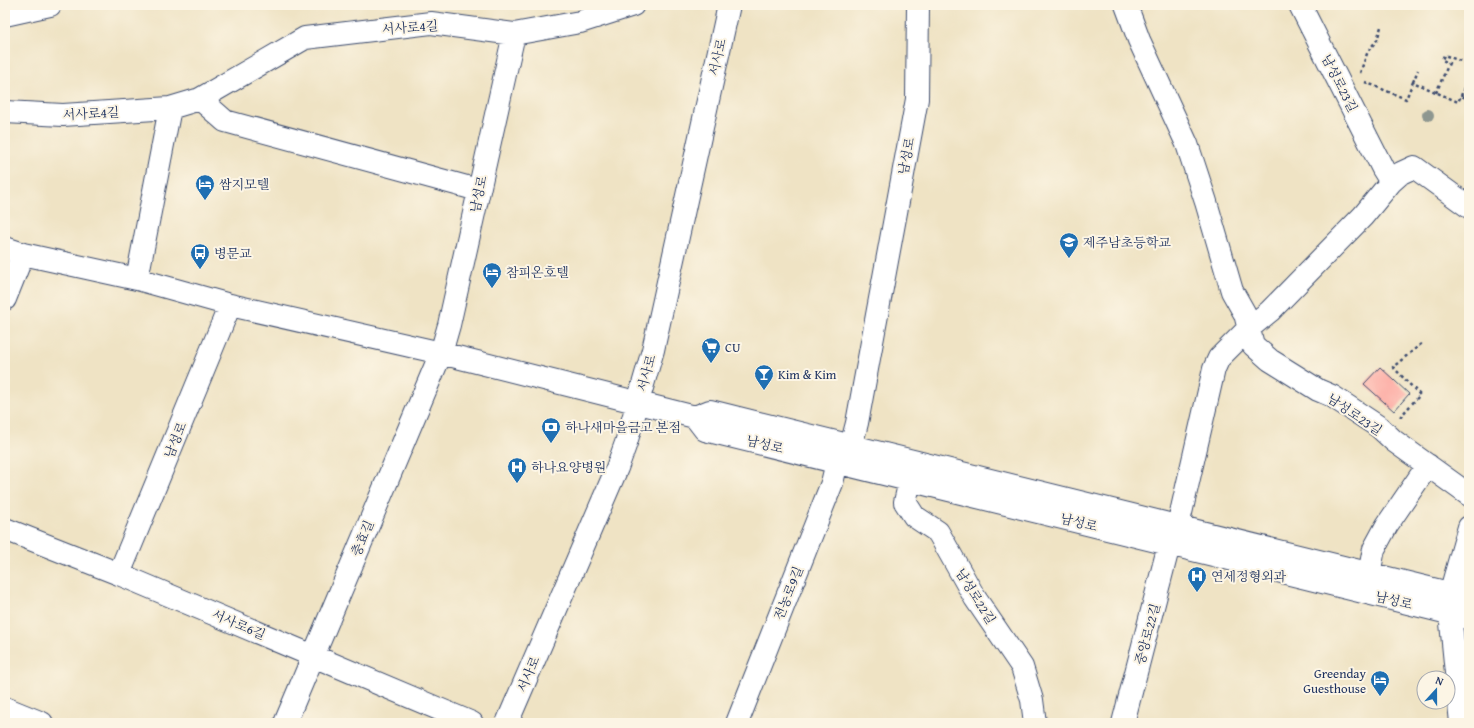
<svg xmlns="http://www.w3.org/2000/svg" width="1474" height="728" font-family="'Gentium Book Plus','Noto Serif KR',serif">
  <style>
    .building { fill: #fda7a0 }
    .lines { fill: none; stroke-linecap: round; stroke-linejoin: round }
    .minor-casing { stroke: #3b4a6d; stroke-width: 24 }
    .major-casing { stroke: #3b4a6d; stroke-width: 24 }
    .path { stroke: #3b4a6d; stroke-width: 2.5; stroke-dasharray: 3 3; stroke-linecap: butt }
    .minor { stroke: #fff; stroke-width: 22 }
    .major { stroke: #fff; stroke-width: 22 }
    .tree { fill: #8e9790 }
    .labels { text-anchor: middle; stroke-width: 4; stroke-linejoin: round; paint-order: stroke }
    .street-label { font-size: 13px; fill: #1b2f5e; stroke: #fcf5e5 }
    .poi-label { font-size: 13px; fill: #1b2f5e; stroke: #fcf5e5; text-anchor: start }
  </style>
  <rect width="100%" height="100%" fill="#fcf5e5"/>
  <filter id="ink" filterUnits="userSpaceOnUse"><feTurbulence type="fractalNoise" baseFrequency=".025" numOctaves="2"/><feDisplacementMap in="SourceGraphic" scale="8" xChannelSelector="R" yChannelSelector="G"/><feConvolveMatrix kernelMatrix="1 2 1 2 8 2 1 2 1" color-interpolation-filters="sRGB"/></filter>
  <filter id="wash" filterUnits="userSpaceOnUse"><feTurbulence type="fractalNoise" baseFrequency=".012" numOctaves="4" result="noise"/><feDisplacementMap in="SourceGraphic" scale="16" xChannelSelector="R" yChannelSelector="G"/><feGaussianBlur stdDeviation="0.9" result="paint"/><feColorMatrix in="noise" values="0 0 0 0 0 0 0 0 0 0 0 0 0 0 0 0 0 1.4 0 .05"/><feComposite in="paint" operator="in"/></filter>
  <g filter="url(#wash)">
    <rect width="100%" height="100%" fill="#efe3c4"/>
    <g id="blocks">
      <path class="building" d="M1380 367 1409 394 1394 411 1364 384Z"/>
    </g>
  </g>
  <g filter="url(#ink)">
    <use href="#blocks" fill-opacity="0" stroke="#3b4a6d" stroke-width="1"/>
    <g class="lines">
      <g class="minor-casing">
        <path id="minor" d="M1126 5 1139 40 1187 144 1206 202 1232 291 1245 314 1253 345 1270 360 1318 390 1332 396 1379 427 1394 441 1469 495
          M200 99 225 121 478 190
          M5 112 63 115 170 108 200 99 305 38 431 23 514 34 580 22 633 5
          M1391 182 1401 173 1414 167 1469 207
          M5 248 23 254 137 279 230 305 441 353 695 417 710 411 722 414 1469 598
          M137 279 170 108
          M5 299 23 254
          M695 417 705 430 1469 618
          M851 446 857 423 917 99 918 5
          M910 481 905 502 914 516 938 532 975 598 1022 667 1032 700 1035 723
          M1178 526 1214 369 1219 358 1248 329 1270 311 1363 216 1391 182 1383 169 1300 5
          M5 529 119 574 472 723
          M119 574 230 305
          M1369 574 1374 549 1387 525 1428 465
          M1450 594 1469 527
          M1450 613 1461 723
          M5 708 42 723
          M285 723 441 353 449 325 514 34
          M507 723 617 468 626 443 653 350 729 5
          M737 723 832 483 837 462
          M1123 723 1169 545"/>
      </g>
      <g class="major-casing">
        <path id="major" d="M5 15 50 5"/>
      </g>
      <path class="path" d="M1360 73 1368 51 1377 40 1381 27
        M1365 82 1406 99 1413 82 1458 102 1461 96 1469 99
        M1413 82 1418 70
        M1436 93 1449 63 1442 60 1444 55 1469 64
        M1461 96 1469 74
        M1400 417 1420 395 1393 367 1421 344 1419 342"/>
      <use href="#minor" class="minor"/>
      <use href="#major" class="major"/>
    </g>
    <circle class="tree" cx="1428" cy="115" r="6"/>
  </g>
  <defs>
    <g id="hotel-pin" transform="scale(1)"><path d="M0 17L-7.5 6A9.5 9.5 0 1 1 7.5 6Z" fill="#1f6fb2" stroke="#fcf5e5"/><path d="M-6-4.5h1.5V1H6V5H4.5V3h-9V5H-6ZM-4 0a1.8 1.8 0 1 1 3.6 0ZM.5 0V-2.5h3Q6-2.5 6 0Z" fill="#fff"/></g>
    <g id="school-pin" transform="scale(1)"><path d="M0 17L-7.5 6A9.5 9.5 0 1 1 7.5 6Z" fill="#1f6fb2" stroke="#fcf5e5"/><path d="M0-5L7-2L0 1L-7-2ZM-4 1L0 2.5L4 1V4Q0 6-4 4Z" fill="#fff"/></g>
    <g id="bus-pin" transform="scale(1)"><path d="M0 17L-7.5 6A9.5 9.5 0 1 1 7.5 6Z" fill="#1f6fb2" stroke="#fcf5e5"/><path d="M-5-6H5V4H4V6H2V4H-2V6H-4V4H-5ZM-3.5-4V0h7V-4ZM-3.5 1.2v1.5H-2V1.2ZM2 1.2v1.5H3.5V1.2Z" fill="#fff"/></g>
    <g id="supermarket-pin" transform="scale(1)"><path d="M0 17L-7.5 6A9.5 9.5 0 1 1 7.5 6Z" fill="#1f6fb2" stroke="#fcf5e5"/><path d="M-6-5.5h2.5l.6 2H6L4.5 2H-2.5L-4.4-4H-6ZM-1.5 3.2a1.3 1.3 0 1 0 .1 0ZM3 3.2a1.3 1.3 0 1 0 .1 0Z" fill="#fff"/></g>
    <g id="bar-pin" transform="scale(1)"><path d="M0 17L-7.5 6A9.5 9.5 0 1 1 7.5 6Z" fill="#1f6fb2" stroke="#fcf5e5"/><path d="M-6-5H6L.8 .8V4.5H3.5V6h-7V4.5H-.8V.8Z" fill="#fff"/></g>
    <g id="bank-pin" transform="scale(1)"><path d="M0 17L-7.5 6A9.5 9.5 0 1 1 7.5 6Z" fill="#1f6fb2" stroke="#fcf5e5"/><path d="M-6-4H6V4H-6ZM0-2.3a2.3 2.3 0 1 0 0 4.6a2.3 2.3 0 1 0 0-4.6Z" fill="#fff"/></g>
    <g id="hospital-pin" transform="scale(1)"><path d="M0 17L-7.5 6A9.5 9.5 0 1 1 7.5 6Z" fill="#1f6fb2" stroke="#fcf5e5"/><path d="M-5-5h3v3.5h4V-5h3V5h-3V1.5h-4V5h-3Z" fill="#fff"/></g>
  </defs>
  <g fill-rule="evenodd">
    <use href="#hotel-pin" x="205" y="184"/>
    <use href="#school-pin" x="1069" y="242"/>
    <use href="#bus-pin" x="200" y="253"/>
    <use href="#hotel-pin" x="492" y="272"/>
    <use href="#supermarket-pin" x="711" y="347"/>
    <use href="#bar-pin" x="764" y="374"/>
    <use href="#bank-pin" x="551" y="427"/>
    <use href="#hospital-pin" x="517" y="467"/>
    <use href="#hospital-pin" x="1197" y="576"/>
    <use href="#hotel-pin" x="1380" y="680"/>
  </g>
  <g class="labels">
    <g class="street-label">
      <text transform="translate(410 27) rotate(-4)" y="5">서사로4길</text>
      <text transform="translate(717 57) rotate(-77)" y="5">서사로</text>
      <text transform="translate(1340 83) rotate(63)" y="5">남성로23길</text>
      <text transform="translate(91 113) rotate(-3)" y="5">서사로4길</text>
      <text transform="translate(906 156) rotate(-79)" y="5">남성로</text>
      <text transform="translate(478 194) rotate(-78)" y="5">남성로</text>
      <text transform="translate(646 373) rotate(-75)" y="5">서사로</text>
      <text transform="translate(1355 414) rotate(34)" y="5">남성로23길</text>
      <text transform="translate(175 440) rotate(-68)" y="5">남성로</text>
      <text transform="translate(765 444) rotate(14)" y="5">남성로</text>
      <text transform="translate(1079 522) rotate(14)" y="5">남성로</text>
      <text transform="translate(362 538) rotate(-67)" y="5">충효길</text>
      <text transform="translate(788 593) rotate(-68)" y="5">전농로9길</text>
      <text transform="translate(976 596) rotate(58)" y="5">남성로22길</text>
      <text transform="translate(1394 600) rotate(14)" y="5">남성로</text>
      <text transform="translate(239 624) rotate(23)" y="5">서사로6길</text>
      <text transform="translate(1147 634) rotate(-75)" y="5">중앙로22길</text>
      <text transform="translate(528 674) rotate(-67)" y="5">서사로</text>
    </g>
    <g class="poi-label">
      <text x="219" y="189">쌈지모텔</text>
      <text x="1083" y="247">제주남초등학교</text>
      <text x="214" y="258">병문교</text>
      <text x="506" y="277">참피온호텔</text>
      <text x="725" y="352">CU</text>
      <text x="778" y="379">Kim &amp; Kim</text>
      <text x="565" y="432">하나새마을금고 본점</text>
      <text x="531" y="472">하나요양병원</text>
      <text x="1211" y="581">연세정형외과</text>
      <text x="1366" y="678" text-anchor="end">Greenday<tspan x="1366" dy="15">Guesthouse</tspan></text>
    </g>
  </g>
  <rect width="1474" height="728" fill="none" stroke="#fcf5e5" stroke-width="20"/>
  <g transform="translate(1436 690) rotate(21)"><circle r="19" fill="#fcf5e5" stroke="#a2a6af"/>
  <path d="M0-3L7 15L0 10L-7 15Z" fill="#1f6fb2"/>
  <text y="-6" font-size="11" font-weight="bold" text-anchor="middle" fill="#1b2f5e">N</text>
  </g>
</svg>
